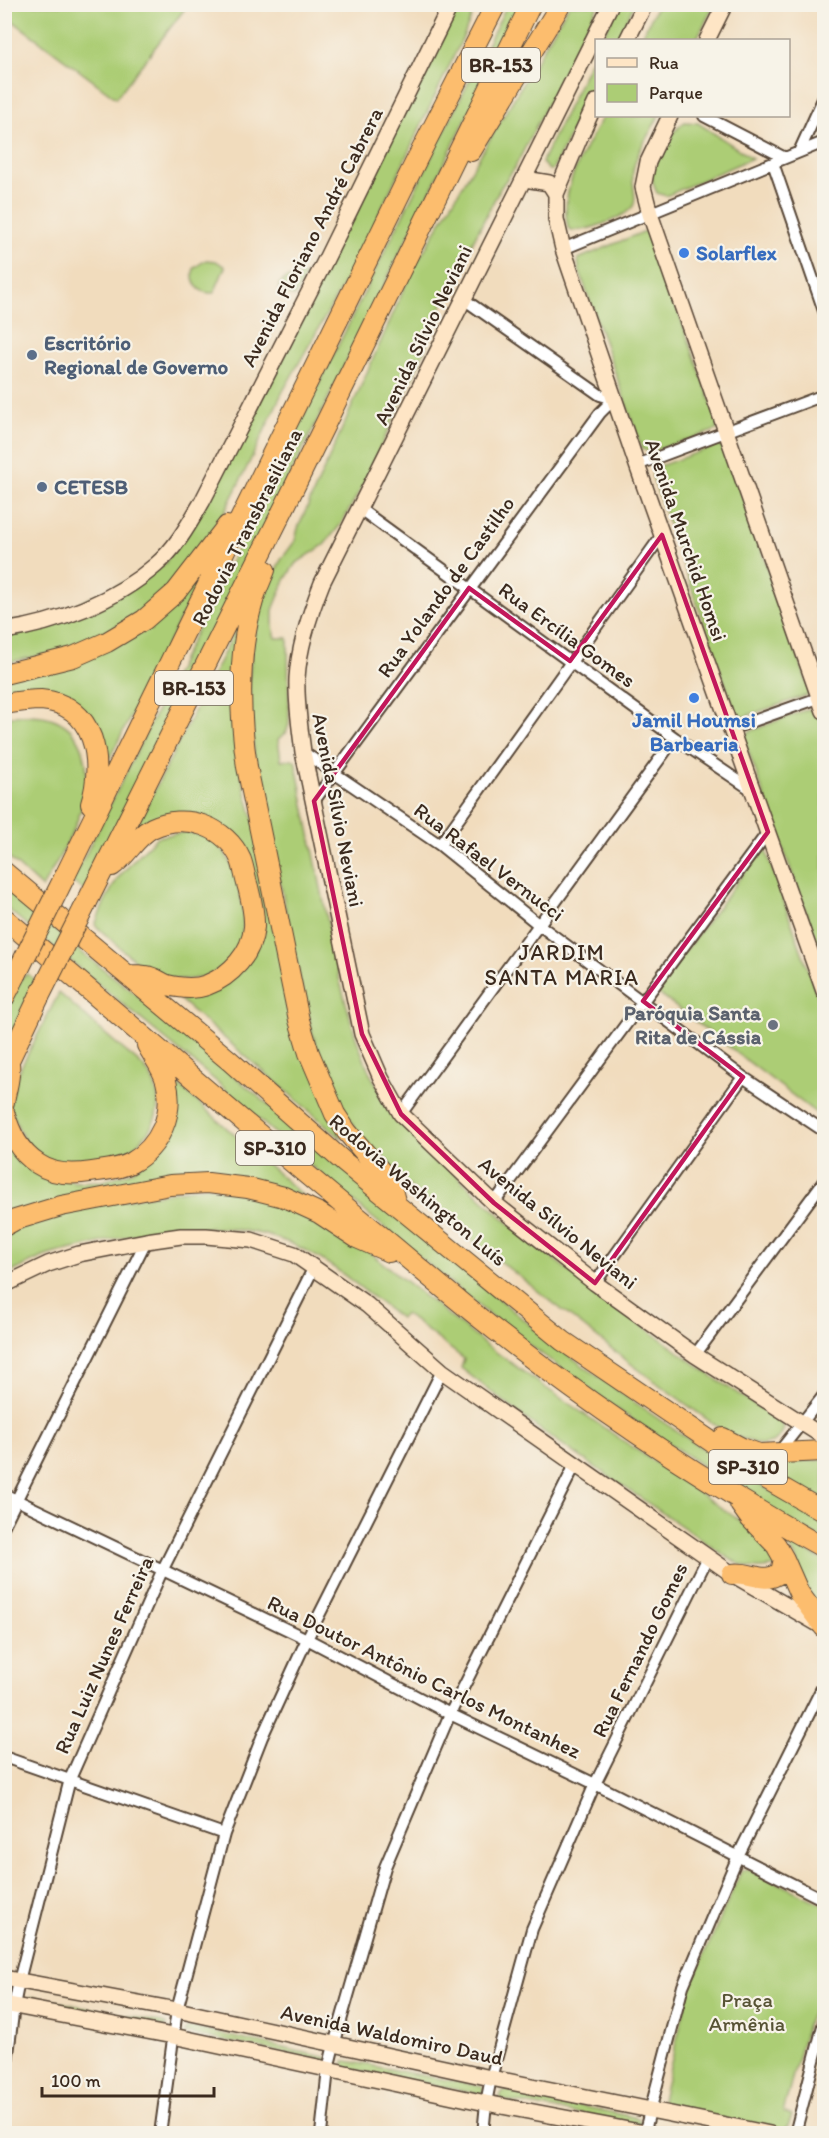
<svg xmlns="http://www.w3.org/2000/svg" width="829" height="2138" font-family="Itim,sans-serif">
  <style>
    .green { fill: #accd75; stroke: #747c4a; stroke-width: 1.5 }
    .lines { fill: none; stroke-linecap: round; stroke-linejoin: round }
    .street-casing { stroke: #564536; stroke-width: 14 }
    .secondary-casing { stroke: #564536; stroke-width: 18 }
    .highway-casing { stroke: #564536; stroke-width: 22 }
    .street { stroke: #fff; stroke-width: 10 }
    .secondary { stroke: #fee5c5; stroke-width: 15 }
    .highway { stroke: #fcbd6e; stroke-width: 20 }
    .highway-bridge-casing { stroke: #564536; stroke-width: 22; stroke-linecap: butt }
    .highway-bridge { stroke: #fcbd6e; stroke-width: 20 }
    .marked { fill: none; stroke: #c2185b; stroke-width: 4.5; stroke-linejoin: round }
    .shop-dot { fill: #3f7fe0; stroke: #f7f3e8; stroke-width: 2 }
    .service-dot { fill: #5c6f8a; stroke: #f7f3e8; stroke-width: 2 }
    .worship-dot { fill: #6b7280; stroke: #f7f3e8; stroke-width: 2 }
    .labels { text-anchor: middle; stroke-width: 4.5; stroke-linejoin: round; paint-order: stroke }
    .shield { fill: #f7f3e8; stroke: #73665b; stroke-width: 1.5 }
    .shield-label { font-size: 20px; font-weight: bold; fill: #3b2a1e }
    .street-label { font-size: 21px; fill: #3b2a1e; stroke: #f7f3e8 }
    .shop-label { font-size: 21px; font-weight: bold; fill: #366cbe; stroke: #f7f3e8; text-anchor: start }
    .service-label { font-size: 21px; font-weight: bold; fill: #4e5e75; stroke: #f7f3e8; text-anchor: start }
    .worship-label { font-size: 21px; font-weight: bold; fill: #5b616d; stroke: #f7f3e8; text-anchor: end }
    .park-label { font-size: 21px; fill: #575334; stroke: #f7f3e8 }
    .neighbourhood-label { font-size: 22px; letter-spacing: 1.5px; fill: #3b2a1e; stroke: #f7f3e8 }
  </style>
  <rect width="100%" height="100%" fill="#f7f3e8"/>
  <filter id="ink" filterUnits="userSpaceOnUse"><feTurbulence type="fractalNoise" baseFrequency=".0167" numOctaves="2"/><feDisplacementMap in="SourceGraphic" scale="12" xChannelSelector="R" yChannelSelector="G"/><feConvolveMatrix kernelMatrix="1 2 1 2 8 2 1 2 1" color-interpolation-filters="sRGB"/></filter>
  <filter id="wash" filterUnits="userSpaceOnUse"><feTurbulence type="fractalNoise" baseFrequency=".008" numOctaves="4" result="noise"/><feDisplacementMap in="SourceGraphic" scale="24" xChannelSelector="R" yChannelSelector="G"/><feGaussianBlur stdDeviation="1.35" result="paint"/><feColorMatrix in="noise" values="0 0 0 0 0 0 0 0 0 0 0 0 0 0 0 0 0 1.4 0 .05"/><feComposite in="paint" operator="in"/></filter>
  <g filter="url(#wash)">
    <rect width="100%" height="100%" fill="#f1dcbd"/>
    <path class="green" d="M658 4H714V5L696 40H640Z
      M185 5 187 6 116 98 5 15V5Z
      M459 5H476L464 35 356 262 282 393 253 455 218 525 178 578 147 606 123 623 99 636 56 652 5 663 4 637 165 564 368 180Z
      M507 5H522L85 891 72 882Z
      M569 5H598L514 169 501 187 450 286 417 368 364 483 341 524 324 545 295 564 285 580 273 610V627L276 638H288L289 724 286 733 278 739 281 760H295L340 982 356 1038 370 1074 396 1116 458 1177 513 1227 580 1280 720 1382 780 1421 784 1428 781 1435 772 1443 761 1445 726 1433 635 1367 465 1234 377 1158 357 1132 337 1097 326 1074 313 1034 301 985 254 753 249 680 253 641 259 613 268 586 281 560 295 541 298 528 412 271Z
      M619 5H634L617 40H601Z
      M596 50V82L556 163 552 170H549L542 163 544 157Z
      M603 116H659C650 133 636 152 633 171 631 182 637 194 634 204 629 217 584 233 571 230L568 228C558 188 586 149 603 116Z
      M685 122 698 123 752 158 666 196 657 193C654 187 652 181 652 174 654 160 672 130 685 122Z
      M645 231 650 235 718 421 717 430 650 452 642 449 579 270 578 259Z
      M206 260 216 261 225 267 214 293C199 294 190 283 194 268Z
      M306 274 295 296 286 295 279 290V284L285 279Z
      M718 445 727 450 811 694 743 717 738 716 734 709 652 476 654 468Z
      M201 578 106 765 97 729 76 701 59 691 25 688 5 690 4 679 158 617Z
      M241 619V775L341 1138 180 1000 212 993 254 954 248 862 175 816 136 827Z
      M808 709 817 710 824 732V962L744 739 748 732Z
      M23 715C31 715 40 715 47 717 89 728 92 773 81 809 74 835 55 864 42 888L5 854 4 717Z
      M186 832C193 834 206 835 212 839 237 855 252 926 237 950 218 983 175 987 144 967 127 956 111 939 95 925L105 901 118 878 136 858 157 837Z
      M764 846 824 1014V1119L655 991Z
      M4 887 81 952 145 1001 543 1336C633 1404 727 1467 824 1523V1540L770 1510 618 1410 493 1318 325 1178 216 1081 5 907Z
      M28 974 38 983 5 1053V1014L22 977Z
      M59 993C79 1010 98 1028 117 1044 131 1057 147 1065 154 1084 179 1147 73 1192 31 1151 24 1144 14 1116 9 1106L18 1073Z
      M173 1080 303 1196 225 1178 5 1219 4 1141 25 1165 74 1182 104 1181 131 1172 157 1152Z
      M208 1186 281 1201 355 1241 486 1345 546 1388 755 1531 764 1540 777 1566C757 1570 747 1569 730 1559L538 1428 461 1368 464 1359 405 1314 400 1318C364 1292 329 1258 287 1242 223 1217 154 1229 90 1245 76 1249 60 1251 46 1256 32 1261 18 1269 5 1276V1231L59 1211Z
      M824 1460V1502L756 1463Z
      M788 1541 824 1561V1614L821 1611C815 1601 808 1592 803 1581 797 1570 799 1555 788 1547Z
      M748 1869 824 1905V1981L807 2024 783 2112 792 2115 788 2126 781 2131 666 2108 661 2103 690 1987 739 1876 742 1870Z
      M34 1997 167 2024 166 2028 28 2002 29 1998Z
      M193 2028 327 2058 328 2062 185 2033 187 2029Z
      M344 2061H347L484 2087 483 2093 480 2094 344 2068Z
      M503 2091H509L638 2118 642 2125 502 2100 500 2096Z"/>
  </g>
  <g filter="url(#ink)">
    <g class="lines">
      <g class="street-casing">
        <path id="street" d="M704 116 785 158
          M799 152 824 97
          M773 163 824 311
          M563 249 824 142
          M637 465 824 395
          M360 509 675 738 752 790
          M731 729 824 696
          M303 752 440 845 538 924 743 1077 824 1131
          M314 801 600 413 614 399 600 395 465 300
          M440 845 662 535
          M401 1114 675 738
          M494 1203 768 832
          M595 1283 743 1077
          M695 1355 824 1181
          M778 1453 824 1395
          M4 1494 307 1639 450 1714 595 1784 824 1900
          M4 1525 146 1241
          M4 1757 224 1834
          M4 2086 14 2006 19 1981 70 1779 162 1571 314 1267
          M160 2134 177 2010 224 1834 262 1737 307 1639 442 1371
          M321 2134 328 2069 334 2045 385 1867 450 1714 575 1465
          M483 2134 486 2103 491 2078 532 1929 595 1784 708 1557
          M644 2134 683 1986 738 1856 824 1684
          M795 2134 824 2022"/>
      </g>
      <g class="secondary-casing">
        <path id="secondary" d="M611 4 322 583C310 613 299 645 297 678 296 703 300 728 303 752L362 1034 381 1078 401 1114 494 1203 595 1283 695 1355 824 1437
          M627 40 645 4
          M707 40 725 4
          M596 102 580 137 556 194V219L563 249 637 465 824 991
          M670 116 648 162 643 187 650 214 824 711
          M525 179 549 183 556 194
          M4 631C58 623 115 601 156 565 176 548 189 524 202 502L325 261 451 4
          M4 1285 48 1264 79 1254 146 1241 181 1236H206L251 1240 294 1254 367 1305 442 1371 732 1574 820 1625
          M4 1978 177 2010 491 2078 770 2134
          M4 2004 173 2036 486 2103 650 2134"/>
      </g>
      <g class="highway-casing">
        <path id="highway" d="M471 151 561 4
          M265 570C261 580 256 590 253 601 237 655 239 712 247 767L299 1020 309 1053 335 1114 347 1132 390 1182 395 1201
          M4 674 73 657 107 642 144 620 176 592 227 526
          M4 704C16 702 29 700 41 700 96 704 104 762 91 804
          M112 866C127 856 135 837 152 828 185 812 226 826 241 860 244 868 245 878 248 887 251 899 255 914 254 927 252 953 231 976 207 985 194 990 180 988 167 985 160 982 153 977 146 976 140 975 133 975 127 975
          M4 872 230 1061 345 1163 563 1341 765 1478 824 1512
          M66 874 416 161 496 4
          M87 902 286 504 531 4
          M4 918C127 1021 247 1126 370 1227 412 1261 452 1297 495 1330 598 1411 709 1484 824 1548
          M4 998 16 975
          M4 1071 39 997
          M4 1102C6 1088 11 1077 9 1063
          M4 1112C10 1133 19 1152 38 1164 54 1175 73 1175 91 1172 104 1170 120 1169 131 1163 160 1147 175 1113 166 1081 163 1069 153 1056 147 1045
          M4 1226 15 1220 61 1206 170 1185 208 1183 248 1188 284 1197 319 1213 357 1238 389 1252
          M723 1438 742 1448 759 1454 824 1451
          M740 1504 750 1518 776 1545 784 1559 799 1593 824 1627
          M732 1574C750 1570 764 1586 781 1572L784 1559"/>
      </g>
      <use href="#street" class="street"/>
      <use href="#secondary" class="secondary"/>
      <use href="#highway" class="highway"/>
      <g class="highway-bridge-casing">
        <path id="highway-bridge" d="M16 975 66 874
          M39 997 87 902"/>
      </g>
      <use href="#highway-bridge" class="highway-bridge"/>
    </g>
  </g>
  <path class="marked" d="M662 535 768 832 643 1001 743 1077 595 1283 494 1203 401 1114 362 1034 314 801 469 588 570 661Z"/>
  <g class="shop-dot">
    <circle cx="684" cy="253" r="6"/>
    <circle cx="694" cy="698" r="6"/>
  </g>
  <g class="service-dot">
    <circle cx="32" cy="355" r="6"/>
    <circle cx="42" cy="487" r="6"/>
  </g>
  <circle class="worship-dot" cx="773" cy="1025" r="6"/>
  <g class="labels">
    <g class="shield">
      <rect x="462" y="48" width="78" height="34" rx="4.5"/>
      <rect x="155" y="671" width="78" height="34" rx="4.5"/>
      <rect x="236" y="1131" width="78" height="34" rx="4.5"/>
      <rect x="709" y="1450" width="78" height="34" rx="4.5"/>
    </g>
    <g class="shield-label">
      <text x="501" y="72">BR-153</text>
      <text x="194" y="695">BR-153</text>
      <text x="275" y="1155">SP-310</text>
      <text x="748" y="1474">SP-310</text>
    </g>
    <g class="street-label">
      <text transform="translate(312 237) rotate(-63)" y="7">Avenida Floriano André Cabrera</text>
      <text transform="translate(423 335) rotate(-64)" y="7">Avenida Sílvio Neviani</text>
      <text transform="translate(247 527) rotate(-63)" y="7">Rodovia Transbrasiliana</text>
      <text transform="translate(686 540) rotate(71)" y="7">Avenida Murchid Homsi</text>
      <text transform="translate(446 587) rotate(-54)" y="7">Rua Yolando de Castilho</text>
      <text transform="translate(567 635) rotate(36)" y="7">Rua Ercília Gomes</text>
      <text transform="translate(338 810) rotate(79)" y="7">Avenida Sílvio Neviani</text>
      <text transform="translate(489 862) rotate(37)" y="7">Rua Rafael Vernucci</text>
      <text transform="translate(418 1190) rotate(40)" y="7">Rodovia Washington Luís</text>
      <text transform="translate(558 1223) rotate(39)" y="7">Avenida Sílvio Neviani</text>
      <text transform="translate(640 1650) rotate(-64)" y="7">Rua Fernando Gomes</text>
      <text transform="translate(104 1655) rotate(-66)" y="7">Rua Luiz Nunes Ferreira</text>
      <text transform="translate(424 1677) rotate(26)" y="7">Rua Doutor Antônio Carlos Montanhez</text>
      <text transform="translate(392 2035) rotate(12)" y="7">Avenida Waldomiro Daud</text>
    </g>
    <g class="shop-label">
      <text x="696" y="260">Solarflex</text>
      <text x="694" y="727" text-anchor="middle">Jamil Houmsi<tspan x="694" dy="24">Barbearia</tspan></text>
    </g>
    <g class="service-label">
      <text x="44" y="350">Escritório<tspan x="44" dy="24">Regional de Governo</tspan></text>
      <text x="54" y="494">CETESB</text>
    </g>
    <g class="worship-label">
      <text x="761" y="1020">Paróquia Santa<tspan x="761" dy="24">Rita de Cássia</tspan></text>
    </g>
    <g class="park-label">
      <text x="747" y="2007">Praça<tspan x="747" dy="24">Armênia</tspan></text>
    </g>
    <g class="neighbourhood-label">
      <text x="562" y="960">JARDIM<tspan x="562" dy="25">SANTA MARIA</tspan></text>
    </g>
  </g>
  <rect width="829" height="2138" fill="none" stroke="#f7f3e8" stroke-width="24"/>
  <rect x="595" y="39" width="195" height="78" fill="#f7f3e8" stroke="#aca397" stroke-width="1.5"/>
  <rect x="607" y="58" width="30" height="9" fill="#fee5c5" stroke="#aca397" stroke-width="1.5"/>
  <text x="649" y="69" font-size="18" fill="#3b2a1e">Rua</text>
  <rect x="607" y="84" width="30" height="18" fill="#accd75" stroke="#aca397" stroke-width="1.5"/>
  <text x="649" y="99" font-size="18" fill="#3b2a1e">Parque</text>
  <path d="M42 2087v9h172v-9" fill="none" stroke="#3b2a1e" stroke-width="3"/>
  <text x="51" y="2087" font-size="18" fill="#3b2a1e" stroke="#f7f3e8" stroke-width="4.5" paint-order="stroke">100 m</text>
</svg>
